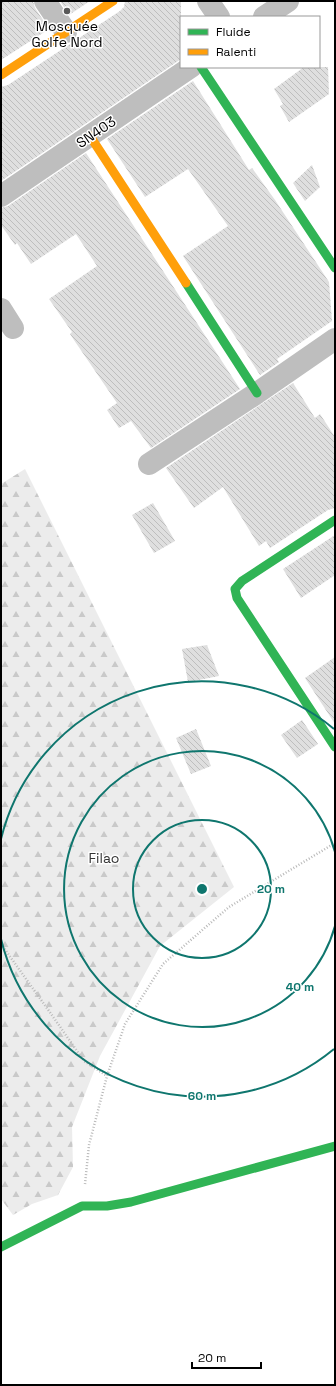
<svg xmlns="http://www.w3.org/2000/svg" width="336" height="1386" font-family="'Space Grotesk',sans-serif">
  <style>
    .forest { fill: url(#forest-firs) }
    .building { fill: url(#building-back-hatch) }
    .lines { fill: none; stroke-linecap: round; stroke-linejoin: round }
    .path { stroke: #b9b9b9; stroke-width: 2.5; stroke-dasharray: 1 2; stroke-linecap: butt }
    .street { stroke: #bebebe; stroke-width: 22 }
    .fast { stroke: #30b455; stroke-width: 9 }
    .slow { stroke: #ff9f0a; stroke-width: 9 }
    .ring { fill: none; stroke: #0f766e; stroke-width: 2 }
    .poi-dot { fill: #595959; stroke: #fff; stroke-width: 1.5 }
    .labels { text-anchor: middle; stroke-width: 3; stroke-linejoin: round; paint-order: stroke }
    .poi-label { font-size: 14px; fill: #000; stroke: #fff }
    .street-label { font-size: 14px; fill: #000; stroke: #fff }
    .park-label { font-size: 14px; fill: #333; stroke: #fff }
    .centre { fill: #0f766e; stroke: #fff; stroke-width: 2 }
    .ring-label { font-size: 12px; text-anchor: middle; font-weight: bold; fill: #0f766e; stroke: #fff; stroke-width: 3; stroke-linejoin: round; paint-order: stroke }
  </style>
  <defs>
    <pattern id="forest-firs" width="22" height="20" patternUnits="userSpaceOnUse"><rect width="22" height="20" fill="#ececec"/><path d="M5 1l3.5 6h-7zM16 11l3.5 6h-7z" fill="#c9c9c9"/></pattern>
    <pattern id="building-back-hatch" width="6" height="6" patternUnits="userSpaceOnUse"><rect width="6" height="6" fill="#dfdfdf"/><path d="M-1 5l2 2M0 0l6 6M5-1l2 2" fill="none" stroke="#bebebe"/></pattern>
  </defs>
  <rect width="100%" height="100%" fill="#fff"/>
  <path class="forest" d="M25 469 234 887 160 946 100 1056 72 1127 73 1167 58 1195 32 1204 13 1215 1 1199V484Z"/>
  <path class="building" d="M1 1H33L35 8 49 29 1 60Z
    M60 1H90L69 15Z
    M125 1H181V59L1 181V87L8 85 120 11 124 7Z
    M304 67H328L329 94 289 122 280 106 283 104 274 89Z
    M193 81 249 170 252 168 275 200 329 282 332 321 277 359 279 362 260 375 183 256 228 226 188 169 145 197 107 139Z
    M86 153 240 389 151 448 131 421 119 428 107 410 117 403 76 343 70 334 72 332 49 299 97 266 76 234 31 264 17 243 15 245 1 225V208L8 206Z
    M312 165 320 187 305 201 293 183Z
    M293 383 315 418 320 414 335 437V508L328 510 270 548 266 541 259 546 223 487 194 508 166 468Z
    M153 503 175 541 154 553 132 515Z
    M335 535V575L301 598 283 569Z
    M207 645 219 676 188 682 182 649Z
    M335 657V724L305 678Z
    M302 720 318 744 297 758 281 735Z
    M196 729 211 766 191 774 176 738Z"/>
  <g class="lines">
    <path class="path" d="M1 944 49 1011 84 1061 107 1076
      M85 1184 89 1145 107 1076 125 1024 163 964 229 907 335 843"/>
    <path class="street" d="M45 1 66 32
      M208 1 219 17
      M264 17 288 1
      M1 196 191 67
      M1 309 13 328
      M149 464 257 393 335 339"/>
    <path class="fast" d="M201 67 335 268
      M186 283 257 393
      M335 520 242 581 235 589 237 598 335 747
      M1 1247 82 1206H107L131 1202 335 1146"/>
    <path class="slow" d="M1 75 113 1
      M90 136 186 283"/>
  </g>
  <g class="ring">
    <circle cx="202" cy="889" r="69"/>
    <path d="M335 926A138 138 0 1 1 335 852"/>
    <path d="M334 1049A207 207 0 0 1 1 939M1 839A207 207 0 0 1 334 729"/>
  </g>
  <circle class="poi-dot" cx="67" cy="11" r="4"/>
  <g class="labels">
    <g class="poi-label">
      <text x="67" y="31">Mosquée<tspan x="67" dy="16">Golfe Nord</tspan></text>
    </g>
    <g class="street-label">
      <text transform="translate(96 132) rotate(-34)" y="5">SN403</text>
    </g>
    <g class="park-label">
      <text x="104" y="863">Filao</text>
    </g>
  </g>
  <circle cx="202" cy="889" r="6" class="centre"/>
  <g class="ring-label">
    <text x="271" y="893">20 m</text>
    <text x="300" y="991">40 m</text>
    <text x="202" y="1100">60 m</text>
  </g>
  <rect width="336" height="1386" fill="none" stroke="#000000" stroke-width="4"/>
  <rect x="180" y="16" width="140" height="52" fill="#ffffff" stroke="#999999"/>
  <rect x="188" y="29" width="20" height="6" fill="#30b455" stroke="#999999"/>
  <text x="216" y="36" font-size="12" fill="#000000">Fluide</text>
  <rect x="188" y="49" width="20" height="6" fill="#ff9f0a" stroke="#999999"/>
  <text x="216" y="56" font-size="12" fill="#000000">Ralenti</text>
  <path d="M192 1362v6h69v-6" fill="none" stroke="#000000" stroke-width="2"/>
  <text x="198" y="1362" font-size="12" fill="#000000" stroke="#ffffff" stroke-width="3" paint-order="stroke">20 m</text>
</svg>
